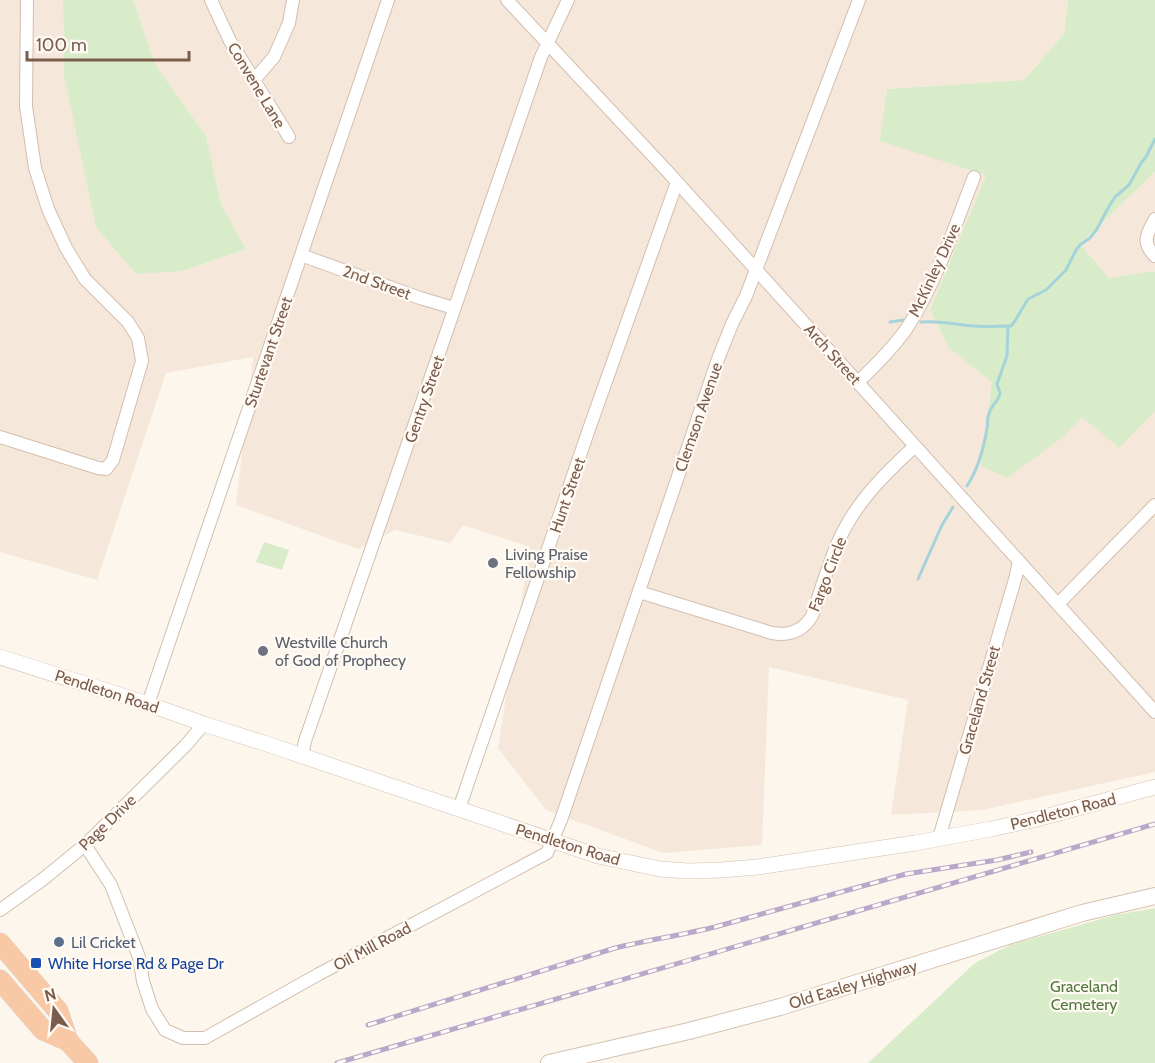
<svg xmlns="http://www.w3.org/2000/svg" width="1155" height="1063" font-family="Cabin,sans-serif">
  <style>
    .residential { fill: #f5e8da }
    .green { fill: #d8ecc9 }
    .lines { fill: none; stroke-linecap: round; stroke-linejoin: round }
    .stream { stroke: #a5d3da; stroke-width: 3 }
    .minor-casing { stroke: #d1beb0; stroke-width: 14 }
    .tertiary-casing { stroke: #d1beb0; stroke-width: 16 }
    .secondary-casing { stroke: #d6c0b0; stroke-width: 18 }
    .trunk-casing { stroke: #dad1cd; stroke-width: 21 }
    .minor { stroke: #fff; stroke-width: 12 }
    .tertiary { stroke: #fff; stroke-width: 15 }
    .secondary { stroke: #fff; stroke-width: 16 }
    .trunk { stroke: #f9c8a4; stroke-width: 20 }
    .rail-casing { stroke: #b9a8c9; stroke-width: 5 }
    .rail { stroke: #fffaf3; stroke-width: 3; stroke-dasharray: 9; stroke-linecap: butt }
    .worship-dot { fill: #6b7280; stroke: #fffaf3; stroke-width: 2 }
    .service-dot { fill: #5c6f8a; stroke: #fffaf3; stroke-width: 2 }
    .transit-dot { fill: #1a4fb4; stroke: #fffaf3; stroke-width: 2 }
    .labels { text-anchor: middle; stroke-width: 4.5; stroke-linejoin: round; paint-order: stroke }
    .street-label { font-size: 16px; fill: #7a5c4d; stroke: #fffaf3 }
    .worship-label { font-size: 16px; fill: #5b616d; stroke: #fffaf3; text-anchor: start }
    .service-label { font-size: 16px; fill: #4e5e75; stroke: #fffaf3; text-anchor: start }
    .transit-label { font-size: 16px; fill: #164399; stroke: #fffaf3; text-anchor: start }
    .park-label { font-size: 16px; fill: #537a41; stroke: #fffaf3 }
  </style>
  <rect width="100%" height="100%" fill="#fdf6ec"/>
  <path class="residential" d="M0 0H63L64 75 183 271 246 249 221 204 206 136 155 64 133 0H1068L1064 34 1024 80 887 89 986 175 930 310 949 348 1063 437 1082 417 1153 413 1155 411V772L982 810 891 815 908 700 769 667 762 845 663 853 546 810 498 748 530 547 463 525 450 543 395 530 358 549 236 505 253 357 166 373 97 580 0 552Z
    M1155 172V272L1153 271 1109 278 1080 244Z"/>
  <path class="green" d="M63 0H133L155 64 206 136 221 204 246 249 183 271 136 274 96 227 64 75Z
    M1068 0H1155V172L1080 244 1109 278 1153 271 1155 272V411L1119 448 1082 417 1063 437 1007 478 981 466 992 382 949 348 930 310 986 175 880 141 887 89 1024 80 1064 34Z
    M264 542 289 550 282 570 256 562Z
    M1155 908V1063H868L975 963 1010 945 1115 915Z"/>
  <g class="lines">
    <path class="stream" d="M890 322 904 320
      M921 322C939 320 957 325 974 326 986 327 997 326 1008 326
      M967 486C978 469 984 447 987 428 988 423 987 418 989 414 990 406 1000 400 1000 393 1000 391 997 386 997 384L1007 356 1008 326H1011L1015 321 1028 299 1046 290 1066 270 1076 250 1080 245 1090 238 1097 229 1108 208 1115 197 1129 185 1141 163 1146 157 1155 139
      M918 579 942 525 953 507"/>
    <g class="minor-casing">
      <path id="minor" d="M211 0 230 41 289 137
        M507 0 668 172 1155 712
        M254 80 274 57 289 23 293 0
        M1155 219C1147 233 1141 243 1155 256
        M301 255 420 298 454 308
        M858 382C876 365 893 348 907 328 937 281 954 228 974 177
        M0 437 98 468 106 469 113 460 142 361 138 338 128 322 85 279 66 248 48 209 35 168 26 106 27 0
        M639 592 772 633C789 636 803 631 812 616 822 588 831 553 845 528 862 496 889 470 915 446
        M1058 604 1155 505
        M148 704 388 0
        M302 756 305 741C385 513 462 285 541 57L568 0
        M459 809 589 429 677 182
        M939 838 1016 576 1019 561
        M85 845 111 885 139 957 143 981 152 1009 165 1030 183 1038H205L319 974 547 853 561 820 718 359 732 324 746 296 859 0
        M0 910 42 880 85 845 186 745 204 724"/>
    </g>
    <g class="tertiary-casing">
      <path id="tertiary" d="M0 657 148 704 204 724 270 745 598 856 660 869 689 871 721 870 758 867 915 843 991 829 1037 819 1155 787"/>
    </g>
    <g class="secondary-casing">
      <path id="secondary" d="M549 1063 689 1031 780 1007 1082 913 1155 896"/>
    </g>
    <g class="trunk-casing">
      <path id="trunk" d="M0 943 58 1011 68 1041 88 1063
        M0 980 43 1030 68 1041"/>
    </g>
    <use href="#minor" class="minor"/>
    <use href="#tertiary" class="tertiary"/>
    <use href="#secondary" class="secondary"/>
    <use href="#trunk" class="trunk"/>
    <g class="rail-casing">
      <path id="rail" d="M368 1025 615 948C648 940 682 935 715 927L906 874 997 860 1031 852
        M337 1063 1155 824"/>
    </g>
    <use href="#rail" class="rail"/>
  </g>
  <g class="worship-dot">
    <circle cx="493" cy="563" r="6"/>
    <circle cx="263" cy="651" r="6"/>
  </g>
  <circle class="service-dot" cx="59" cy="942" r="6"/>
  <rect class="transit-dot" x="30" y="957" width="12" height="12" rx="3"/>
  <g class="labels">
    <g class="street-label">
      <text transform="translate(257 85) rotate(59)" y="6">Convene Lane</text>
      <text transform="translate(934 270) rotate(-65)" y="6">McKinley Drive</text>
      <text transform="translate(377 282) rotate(20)" y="6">2nd Street</text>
      <text transform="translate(268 352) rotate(-71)" y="6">Sturtevant Street</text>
      <text transform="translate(833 354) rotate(48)" y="6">Arch Street</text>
      <text transform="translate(424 399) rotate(-71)" y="6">Gentry Street</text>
      <text transform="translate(698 417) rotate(-71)" y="6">Clemson Avenue</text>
      <text transform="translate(567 495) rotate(-71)" y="6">Hunt Street</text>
      <text transform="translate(827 574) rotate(-69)" y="6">Fargo Circle</text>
      <text transform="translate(107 691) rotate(18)" y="6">Pendleton Road</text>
      <text transform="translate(979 700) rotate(-74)" y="6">Graceland Street</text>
      <text transform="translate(1063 811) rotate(-14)" y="6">Pendleton Road</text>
      <text transform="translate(107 822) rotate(-44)" y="6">Page Drive</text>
      <text transform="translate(568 844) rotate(17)" y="6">Pendleton Road</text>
      <text transform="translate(372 946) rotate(-28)" y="6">Oil Mill Road</text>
      <text transform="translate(853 984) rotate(-17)" y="6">Old Easley Highway</text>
    </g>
    <g class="worship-label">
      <text x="505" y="560">Living Praise<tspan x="505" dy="18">Fellowship</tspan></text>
      <text x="275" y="648">Westville Church<tspan x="275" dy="18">of God of Prophecy</tspan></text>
    </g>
    <g class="service-label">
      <text x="71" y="948">Lil Cricket</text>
    </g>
    <g class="transit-label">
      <text x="48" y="969">White Horse Rd &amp; Page Dr</text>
    </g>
    <g class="park-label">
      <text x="1084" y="992">Graceland<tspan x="1084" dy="18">Cemetery</tspan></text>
    </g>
  </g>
  <g transform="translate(54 1009) rotate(345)" stroke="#fffaf3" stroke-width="4.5" paint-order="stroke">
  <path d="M0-4.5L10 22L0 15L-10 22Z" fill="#7a5c4d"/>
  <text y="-9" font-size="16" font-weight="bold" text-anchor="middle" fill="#7a5c4d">N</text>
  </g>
  <path d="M27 51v9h162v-9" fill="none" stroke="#7a5c4d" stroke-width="3"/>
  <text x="36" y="51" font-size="18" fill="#7a5c4d" stroke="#fffaf3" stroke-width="4.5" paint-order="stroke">100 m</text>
</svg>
